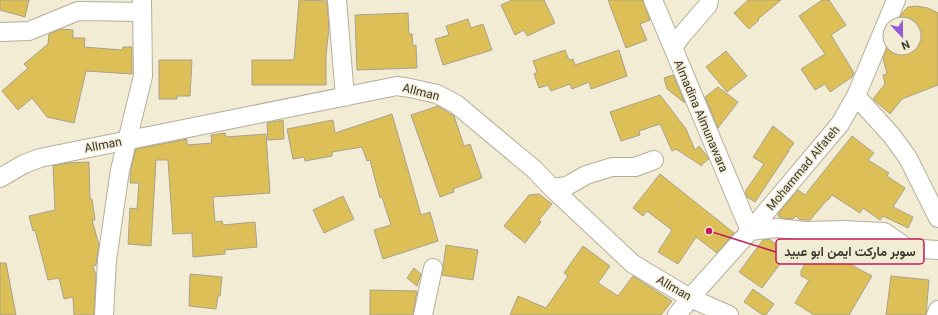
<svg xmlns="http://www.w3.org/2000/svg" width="938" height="315" font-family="Roboto,Vazirmatn,sans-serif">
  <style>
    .building { fill: #ddbf57; stroke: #a8a18c }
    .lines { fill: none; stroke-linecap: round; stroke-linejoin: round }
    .minor-casing { stroke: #b5af99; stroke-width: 20 }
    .minor { stroke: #fff; stroke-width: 18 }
    .labels { text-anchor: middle; stroke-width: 3; stroke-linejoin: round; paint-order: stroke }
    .street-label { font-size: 12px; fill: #3b3930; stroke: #f3ecd5 }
    .leader { fill: none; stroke: #c2185b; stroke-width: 1.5 }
    .callout-dot { fill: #c2185b; stroke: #f3ecd5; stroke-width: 1.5 }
    .callout { fill: #f3ecd5; stroke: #c2185b; stroke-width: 1.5 }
    .callout-label { font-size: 13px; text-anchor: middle; font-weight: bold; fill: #3b3930 }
  </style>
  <rect width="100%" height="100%" fill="#f3ecd5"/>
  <path class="building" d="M0 0H29L25 17 0 10Z
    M299 0 327 1 329 28 326 55V85H252V60H294Z
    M512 0H544L555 23 527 36 524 30 515 35 501 5Z
    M608 0H643L650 20 640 24 647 40 626 48Z
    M748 0H781L758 19 759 20 749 29 734 13Z
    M822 0H829L846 25 831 35 854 73 852 77 830 92 825 84 815 90 801 69 825 54 799 16Z
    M917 6 928 8 938 13V85L902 99 890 114 873 99 885 84 883 75 887 74 883 58 887 48H914V24H897L902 13 908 7Z
    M408 13 409 34H412L413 46 416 45 417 68 357 70 355 15Z
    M468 19 471 28 483 24 492 50 443 65 435 39 449 35 446 26Z
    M61 29 73 30V38H85L84 47 122 50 123 47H132V74L86 71 74 123 47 117 32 98 18 110 2 91 28 68 24 64 48 44 49 34Z
    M565 50 569 60 573 59 575 65 619 50 627 76 591 89 589 82 572 89 570 84 551 91 548 85 539 88 534 74 537 72 533 61Z
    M726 51 747 76 727 92 706 67Z
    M159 60H192L190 96H177V99H159Z
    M673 75 685 103 667 89 664 78Z
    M718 87 738 102 718 128 705 97Z
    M660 95 686 129 695 150 699 146 707 156 709 159 701 165 702 166 676 149 672 151 660 124 639 131 640 135 621 141 610 112Z
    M438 106 454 116 464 146 470 144 482 178 453 189 454 192 440 197 411 115Z
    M392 114 421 215 430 212 438 241 383 259 374 230 391 225 382 197 380 198 370 160 367 161 362 147 332 152V156L305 161 304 157 293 159 287 129 333 120 335 133Z
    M283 120 284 139 268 140 267 123Z
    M773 126 794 143 788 151H789L755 202 747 197 745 192 764 164 753 157Z
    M225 133 226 137 266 134 270 193 213 197 215 222 222 221 223 225 255 222 257 247 225 250V254L193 257 192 233 173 234 168 160H156L151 246 128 244 130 208 137 209 139 183H130L131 168 136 149 187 139V145L212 143 211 135Z
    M852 136 874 153 868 160 889 173 887 176 905 188 893 207 913 217 908 228 883 216 880 220 863 208 860 213 832 195 828 200H827L810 220H800L796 216 793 219 781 218 778 216 779 212 798 190 805 195Z
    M89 162 90 199H92L95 220H92L99 245 96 265 93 266 96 276 94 315H74L73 297 64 299 59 278 48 280 35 230 33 231 29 216 55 210 53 166 68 163Z
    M660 174 734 233 717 253 696 237 678 264 658 252 672 230 647 211 643 216 633 208Z
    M539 194 552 204 539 220 541 222 525 243 504 226 529 195Z
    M343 196 354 219 324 233 313 210Z
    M769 239 788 253 762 288 739 272 763 240Z
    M817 241H826L848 253 844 261 872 276 849 315H814L795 303 809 280 801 276V271Z
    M446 245 478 250 473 280 442 275Z
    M583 246 610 266 598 283 618 296 633 276 672 301 661 315H510L518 296 546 308 568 276 564 273Z
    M0 263H6L16 315H0Z
    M414 268 421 274 417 286 407 278Z
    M190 274 222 277 220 296H218L216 309 189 306Z
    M891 276 929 280 926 315H886Z
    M753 289 774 304 766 315H763L744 302Z
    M370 290 417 291 413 315H370Z"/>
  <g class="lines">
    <g class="minor-casing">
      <path id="minor" d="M337 0 345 97
        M653 0 750 231 777 228 806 231 843 230 884 232 907 248 938 250
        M0 32 29 31 78 11 142 12
        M673 48 682 35 708 5 709 0
        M856 96 892 136 908 158 938 218
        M0 178 24 164 40 158 372 91 397 86 410 88 437 94 456 104 535 170 552 188 633 264 690 298 729 315
        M552 188 567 186 586 175 612 167H635L654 160
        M104 315 107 260 120 170 143 76 142 0
        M423 315 433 268
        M677 315 690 298 750 231 840 124 856 96 896 0
        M936 315 938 310"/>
    </g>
    <use href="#minor" class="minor"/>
  </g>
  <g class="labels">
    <g class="street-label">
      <text transform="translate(421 92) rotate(14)" y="4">AlIman</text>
      <text transform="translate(701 116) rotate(67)" y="4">Almadina Almunawara</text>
      <text transform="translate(103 145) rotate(-11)" y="4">AlIman</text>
      <text transform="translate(803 168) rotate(-50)" y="4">Mohammad Alfateh</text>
      <text transform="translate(674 288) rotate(30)" y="4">AlIman</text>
    </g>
  </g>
  <path class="leader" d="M709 231L776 252"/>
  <circle class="callout-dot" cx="709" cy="231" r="4"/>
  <rect class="callout" x="776" y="239" width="148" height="25" rx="4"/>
  <g class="callout-label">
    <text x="850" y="256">سوبر ماركت ايمن ابو عبيد</text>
  </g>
  <g transform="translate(902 36) rotate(158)"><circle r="19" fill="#f3ecd5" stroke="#a9a493"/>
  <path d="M0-3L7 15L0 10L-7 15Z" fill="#945bd2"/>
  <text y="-6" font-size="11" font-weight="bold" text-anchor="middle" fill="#3b3930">N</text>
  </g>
</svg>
